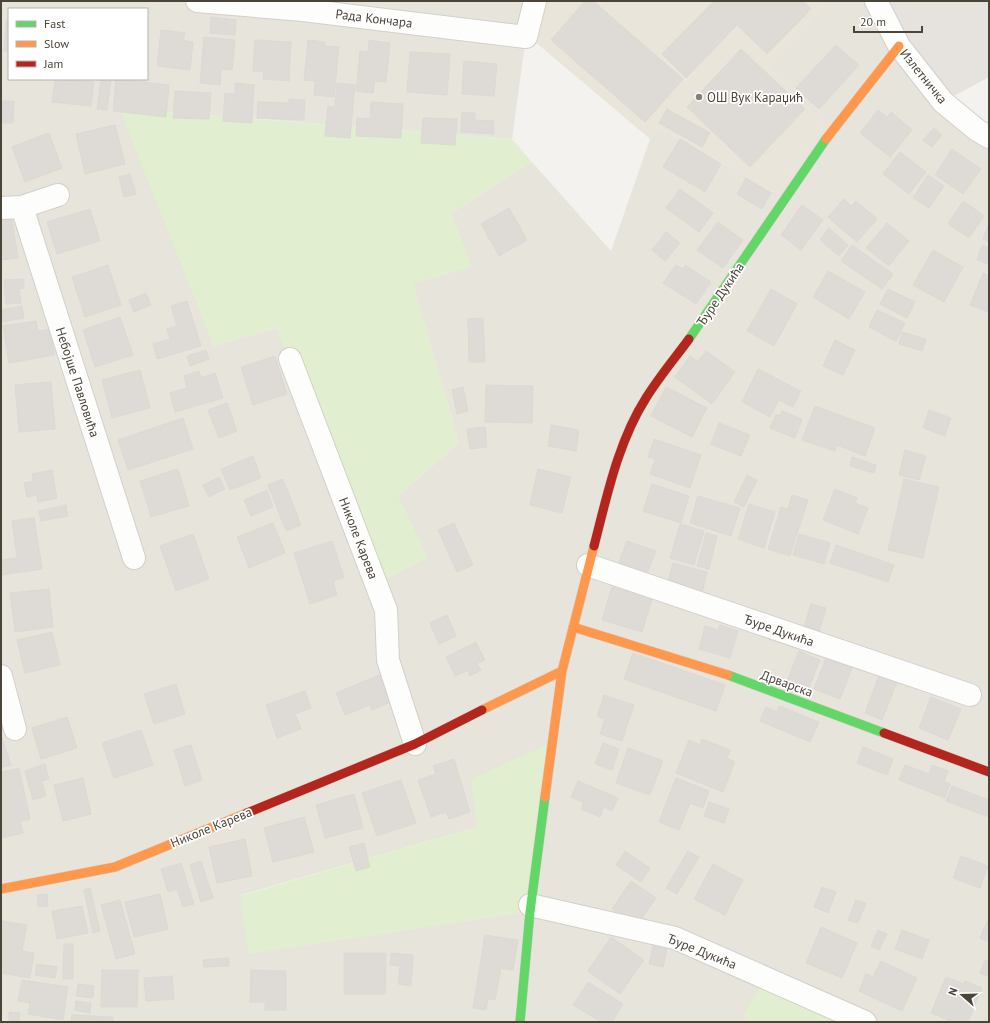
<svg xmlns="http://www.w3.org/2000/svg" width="990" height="1023" font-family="'PT Sans',sans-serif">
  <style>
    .residential { fill: #e7e4dc; fill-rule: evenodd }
    .industrial { fill: #e6e2de }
    .education { fill: #eae5da }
    .green { fill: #e1eecf }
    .building { fill: #dedbd6; stroke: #dcd9d4 }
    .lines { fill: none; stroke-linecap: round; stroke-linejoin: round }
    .street-casing { stroke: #d2d0cb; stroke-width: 24 }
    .fast-casing { stroke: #d3cfc5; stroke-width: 10 }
    .slow-casing { stroke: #d3cfc5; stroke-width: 10 }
    .jam-casing { stroke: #d3cfc5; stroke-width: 10 }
    .street { stroke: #fdfdfc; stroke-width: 22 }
    .fast { stroke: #63d668; stroke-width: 9 }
    .slow { stroke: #ff974d; stroke-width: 9 }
    .jam { stroke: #b3261e; stroke-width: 9 }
    .poi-dot { fill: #868178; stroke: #fff; stroke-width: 1.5 }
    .labels { text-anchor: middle; stroke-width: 3.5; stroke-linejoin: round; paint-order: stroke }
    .street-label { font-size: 13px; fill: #4b4439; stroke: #fff }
    .poi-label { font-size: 13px; fill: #4b4439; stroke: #fff; text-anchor: start }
  </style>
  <rect width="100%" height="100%" fill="#f4f2ee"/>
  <path class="residential" d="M1 1H543L526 37 512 139 120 108 214 346 277 328 369 588 398 496 459 443 413 284 451 213 532 162 611 251 650 139 660 128 777 194 825 125 769 68 828 1H876L899 46 989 137V1022H865L744 1014 750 1022H1ZM9 9H147V79H9ZM477 827 249 954 241 895Z"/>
  <path class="industrial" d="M876 1H989V77L943 102Z"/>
  <path class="education" d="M535 1H828L770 68 825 125 777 194 660 128 650 139 527 35Z"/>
  <path class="green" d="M119 108 512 139 532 162 451 213 472 267 413 284 459 443 398 496 428 558 369 588 277 328 214 346Z
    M551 743 530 912 249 954 240 896 477 827 471 779Z
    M765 978 865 1022H750L744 1014Z"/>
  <path class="building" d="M585 1H593L683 79 645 122 551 40Z
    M714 1H803L811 9 767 54 737 25 686 78 662 54Z
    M211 17 236 20 235 35 210 33Z
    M6 20H9V51H4Z
    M161 30 185 33 183 40 193 42 190 70 157 66Z
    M204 37 235 40 232 70 221 69 220 85 200 83Z
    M255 40 291 42 289 81 263 79 264 72 253 71Z
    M308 40 325 42 324 46 339 47 334 97 314 95 315 81 304 80Z
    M369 40 390 43 386 82 375 81 373 93 356 91 360 51 368 52Z
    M836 45 859 65 819 109 796 88Z
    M741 49 805 109 750 167 687 107Z
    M410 52 450 54 447 95 407 92Z
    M464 61 497 64 494 96 462 94Z
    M55 79 94 82 91 106 52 102Z
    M101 79H111L107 110 97 109Z
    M116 79 169 85 166 117 113 111Z
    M235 83 254 85 252 123 223 121 225 93 235 94Z
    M337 83 355 85 350 138 325 136 328 106 335 107Z
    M175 91 211 93 209 119 173 118Z
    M289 99 305 100 304 120 257 118 258 102 289 103Z
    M1 101H14L13 123H1Z
    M371 102 403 104 401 138 356 136 357 118 370 119Z
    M667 109 710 133 702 147 659 123Z
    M878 110 887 117 891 112 912 130 890 157 860 133Z
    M462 112 475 113V120L494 121V134L461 132Z
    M423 118 457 119 455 145 421 143Z
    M115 125 125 164 85 174 76 134Z
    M934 128 942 135 932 147 923 140Z
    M49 133 62 168 25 182 12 147Z
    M680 139 721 164 705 192 663 167Z
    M952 149 981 169 963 194 935 175Z
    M900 152 926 172 909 194 883 174Z
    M130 174 136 194 124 197 119 177Z
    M928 175 944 186 929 208 913 198Z
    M746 178 771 193 762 209 737 194Z
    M680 189 713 213 699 232 666 208Z
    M844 199 851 206 856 201 877 219 857 242 828 217Z
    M963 201 984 216 969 238 948 224Z
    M802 205 823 220 801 250 781 235Z
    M509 208 527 240 499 256 481 224Z
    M90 209 100 241 57 254 47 222Z
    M12 218 18 258 1 260V220Z
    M718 222 743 240 723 268 697 250Z
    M887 223 909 241 889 266 866 248Z
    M989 223V242L983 239Z
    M829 228 848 245 839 256 820 240Z
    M666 232 680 243 665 261 652 250Z
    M852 245 893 274 882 289 841 261Z
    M982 245 989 248V264L977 260Z
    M933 250 963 267 944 302 913 285Z
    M108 265 121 305 85 317 72 277Z
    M676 265 683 269 685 265 711 282 696 304 663 283Z
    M828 271 865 292 849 319 813 297Z
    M983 273 989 276V312L970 305Z
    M24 279V288L19 289 21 303 6 304 4 280Z
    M771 289 797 304 774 346 747 331Z
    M888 289 915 302 907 318 880 304Z
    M146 293 151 305 134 312 129 300Z
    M187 301 201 346 157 359 153 344 170 339 167 329 177 326 171 306Z
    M22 306 24 318 1 322V310Z
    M877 310 905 323 896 341 869 327Z
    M120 317 133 355 95 367 83 330Z
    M483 318 485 362H469L468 319Z
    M36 321 38 331 50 329 54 355 9 363 3 326Z
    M902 332 926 339 922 351 899 344Z
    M835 340 855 350 843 375 823 366Z
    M206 350 209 359 190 366 187 356Z
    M706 351 735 372 712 404 675 377 690 356 698 362Z
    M275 356 287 394 253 405 241 367Z
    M758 369 801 391 793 407 779 400 770 417 742 402Z
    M140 370 150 408 112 418 102 380Z
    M199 371 201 378 215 373 223 398 175 412 170 393 187 388 184 376Z
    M51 382 55 429 19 432 15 385Z
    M486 385 533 386 532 423 485 422Z
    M463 387 468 411 457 414 452 390Z
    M666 387 707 408 692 437 651 416Z
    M227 403 237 431 219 438 208 410Z
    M815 406 875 428 865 456 837 445 835 451 802 440Z
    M929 410 951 418 945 436 923 428Z
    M782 411 802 419 795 438 770 428 776 414 780 416Z
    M183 418 193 449 128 470 118 440Z
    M719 423 750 435 741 456 711 444Z
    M551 425 579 430 576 451 548 446Z
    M485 427 487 447 470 449 467 429Z
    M654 439 701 455 690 488 650 474 655 459 648 457Z
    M905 450 926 456 919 480 899 475Z
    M253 456 261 478 230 490 221 469Z
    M852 457 876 465 874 473 850 466Z
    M178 469 189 506 151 517 140 481Z
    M538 469 571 477 562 513 530 505Z
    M52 470 57 498 38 502 37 495 27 497 24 483 33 481 32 474Z
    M747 475 757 480 744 507 734 502Z
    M219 477 225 489 209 497 203 485Z
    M283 479 301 525 286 531 268 485Z
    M904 479 939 487 923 558 888 550Z
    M652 484 689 496 681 523 643 511Z
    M835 489 857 498 855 503 868 508 858 534 823 520Z
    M267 490 273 507 251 516 244 500Z
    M792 495 808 500 790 556 768 549 781 507 788 509Z
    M698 496 740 508 731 536 690 523Z
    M749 504 775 512 764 548 738 539Z
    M66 505 68 516 41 521 39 511Z
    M34 518 42 569 1 575V560L17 558 12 521Z
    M273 523 285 553 249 568 237 537Z
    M454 523 473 565 457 572 438 530Z
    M680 524 704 531 694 565 670 558Z
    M706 533 717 536 709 569 697 566Z
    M193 534 209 579 176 591 160 546Z
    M799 534 830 543 824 564 793 555Z
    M332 541 344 577 333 581 337 595 310 604 294 553Z
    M627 541 656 551 645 578 617 568Z
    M836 545 894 565 888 582 830 563Z
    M673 563 707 572 701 598 666 589Z
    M612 587 652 599 642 632 602 620Z
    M49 589 53 627 15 632 10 593Z
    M811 604 826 608 818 635 803 631Z
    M447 615 456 636 439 644 430 623Z
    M720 625 738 631 730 658 699 649 705 626 718 630Z
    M52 632 60 665 25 673 17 640Z
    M476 642 485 660 477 663 481 670 470 676 468 670 455 676 446 657Z
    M799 651 820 660 808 690 787 681Z
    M633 653 725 685 716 711 624 679Z
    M826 658 852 668 840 699 814 689Z
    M382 674 393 701 372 710 370 705 345 715 336 693Z
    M879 676 897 682 882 720 865 713Z
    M176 684 185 714 154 724 144 694Z
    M305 691 311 708 295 714 301 729 277 738 266 705Z
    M604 695 634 705 622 741 600 734 605 719 597 716Z
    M931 697 961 709 948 740 919 728Z
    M779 706 819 722 810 742 760 721 766 707 777 712Z
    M67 717 77 748 41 759 32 728Z
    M141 730 153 765 114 778 102 743Z
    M1 735 11 765 1 768Z
    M702 739 730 750 727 758 735 762 723 792 676 773 689 740 700 745Z
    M603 743 619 749 612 770 595 764Z
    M191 745 202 780 185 786 174 750Z
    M863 747 893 759 887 775 857 763Z
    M628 748 663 761 650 795 616 783Z
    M454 759 470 812 449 819 446 812 431 817 418 780 436 774 433 766Z
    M45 764 49 779 42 781 46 796 33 800 25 771Z
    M905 765 929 774 932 765 948 771 944 781 950 784 945 798 899 780Z
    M19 768 30 819 20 821 23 833 1 838V772Z
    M83 778 91 814 63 821 54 785Z
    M676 778 709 791 703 808 690 803 679 830 659 822Z
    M401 780 416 823 377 836 362 793Z
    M578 781 618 798 612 811 604 807 600 817 581 809 584 803 571 797Z
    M952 786 989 800V817L946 801Z
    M354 794 363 828 325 838 316 805Z
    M709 802 729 809 724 823 704 816Z
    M304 817 314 852 273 862 264 828Z
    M245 839 252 876 217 883 209 847Z
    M364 843 370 867 356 871 349 847Z
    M625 851 650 868 641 882 616 865Z
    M688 851 699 857 677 894 666 888Z
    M961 856 988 866 980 888 953 878Z
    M201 861 213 898 201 902 190 865Z
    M181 863 194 904 183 907 177 889 168 892 161 869Z
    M713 864 743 880 725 915 694 899Z
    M631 881 656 898 637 925 612 909Z
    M822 887 836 892 828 913 814 907Z
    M90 888 100 931 93 933 84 890Z
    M47 894 48 906 38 907 37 895Z
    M160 894 168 929 134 937 125 902Z
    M120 900 135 954 116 959 101 905Z
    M856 900 866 903 858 923 848 920Z
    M82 906 88 933 57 939 52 911Z
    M989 917V942L980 938Z
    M1 921 27 925 22 951 34 953 30 978 1 973Z
    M821 927 857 943 842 978 806 963Z
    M878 930 887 934 879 950 871 946Z
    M902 930 929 940 922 959 895 949Z
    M485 935 518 940 513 970 501 968 495 1000 488 999 486 1010 473 1008Z
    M611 937 644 960 620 994 588 971Z
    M654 941 668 944 663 967 649 964Z
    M64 944H73V979H63Z
    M344 953H386L385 994H344Z
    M391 953 413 955 411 986 398 984 400 966 390 965Z
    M229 958V966L204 967 203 960Z
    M985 960 989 962V977L980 973Z
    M881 961 917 978 902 1011 859 991 866 974 873 977Z
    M37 964 57 967 55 978 35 975Z
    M102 970H138L137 1007H101Z
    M251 970 286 971V1010H265V1002H250Z
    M172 976 174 999 146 1001 144 978Z
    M946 977 964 984 965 981 982 988 968 1022H952L931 1013Z
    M22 980 68 987 63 1020 28 1014 30 1003 18 1001Z
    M588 982 623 1004 612 1022H601L573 1005Z
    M78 984 94 986 93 998 76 996Z
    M76 1001 91 1003 90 1013 75 1010Z
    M9 1012 20 1013 19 1022H9Z
    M72 1015 113 1017V1022H71Z"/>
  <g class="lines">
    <g class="street-casing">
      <path id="street" d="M197 1 303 10 526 37 535 1
        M876 1 899 46 943 102 977 130 989 137
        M22 207 134 558
        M1 208 22 207 58 195
        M290 359 386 610 388 660 415 744
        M588 565 970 695
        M1 676 15 729
        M530 905 675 938 865 1022"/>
    </g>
    <g class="fast-casing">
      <path id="fast" d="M689 339 826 139
        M728 675 884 733
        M520 1022 530 912 545 797"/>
    </g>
    <g class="slow-casing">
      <path id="slow" d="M826 139 899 46
        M573 627 728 675
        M482 710 562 671
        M545 797 562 671 594 546
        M1 889 115 867 247 813"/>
    </g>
    <g class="jam-casing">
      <path id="jam" d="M594 546C607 496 618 442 646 398 659 377 675 358 689 339
        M884 733 989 772
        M247 813 415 744 482 710"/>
    </g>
    <use href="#street" class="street"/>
    <use href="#fast" class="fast"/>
    <use href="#slow" class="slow"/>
    <use href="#jam" class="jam"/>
  </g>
  <circle class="poi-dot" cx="699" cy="97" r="4"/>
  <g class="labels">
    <g class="street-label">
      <text transform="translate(374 18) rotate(7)" y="5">Рада Кончара</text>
      <text transform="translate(924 76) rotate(51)" y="5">Излетничка</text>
      <text transform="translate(720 294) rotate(-56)" y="5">Ђуре Дукића</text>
      <text transform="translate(78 382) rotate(72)" y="5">Небојше Павловића</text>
      <text transform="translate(359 538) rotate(69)" y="5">Николе Карева</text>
      <text transform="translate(779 630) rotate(19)" y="5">Ђуре Дукића</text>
      <text transform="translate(787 683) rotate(20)" y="5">Дрварска</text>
      <text transform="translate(211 827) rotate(-22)" y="5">Николе Карева</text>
      <text transform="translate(702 951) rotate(22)" y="5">Ђуре Дукића</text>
    </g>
    <g class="poi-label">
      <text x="707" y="102">ОШ Вук Караџић</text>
    </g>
  </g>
  <rect width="990" height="1023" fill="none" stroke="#4b4439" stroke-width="4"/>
  <rect x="8" y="8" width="140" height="72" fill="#ffffff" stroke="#b7b4b0"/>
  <rect x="16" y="21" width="20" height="6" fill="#63d668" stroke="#b7b4b0"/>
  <text x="44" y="28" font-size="12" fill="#4b4439">Fast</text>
  <rect x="16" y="41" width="20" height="6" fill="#ff974d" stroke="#b7b4b0"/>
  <text x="44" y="48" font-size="12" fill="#4b4439">Slow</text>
  <rect x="16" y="61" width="20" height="6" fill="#b3261e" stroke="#b7b4b0"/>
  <text x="44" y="68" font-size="12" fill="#4b4439">Jam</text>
  <g transform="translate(962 995) rotate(290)" stroke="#ffffff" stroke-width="3" paint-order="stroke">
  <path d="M0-3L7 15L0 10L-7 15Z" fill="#4b4439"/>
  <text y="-6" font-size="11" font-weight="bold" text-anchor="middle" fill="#4b4439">N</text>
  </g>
  <path d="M854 26v6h68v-6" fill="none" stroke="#4b4439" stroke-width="2"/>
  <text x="860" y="26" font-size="12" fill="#4b4439" stroke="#ffffff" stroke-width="3" paint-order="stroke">20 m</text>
</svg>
